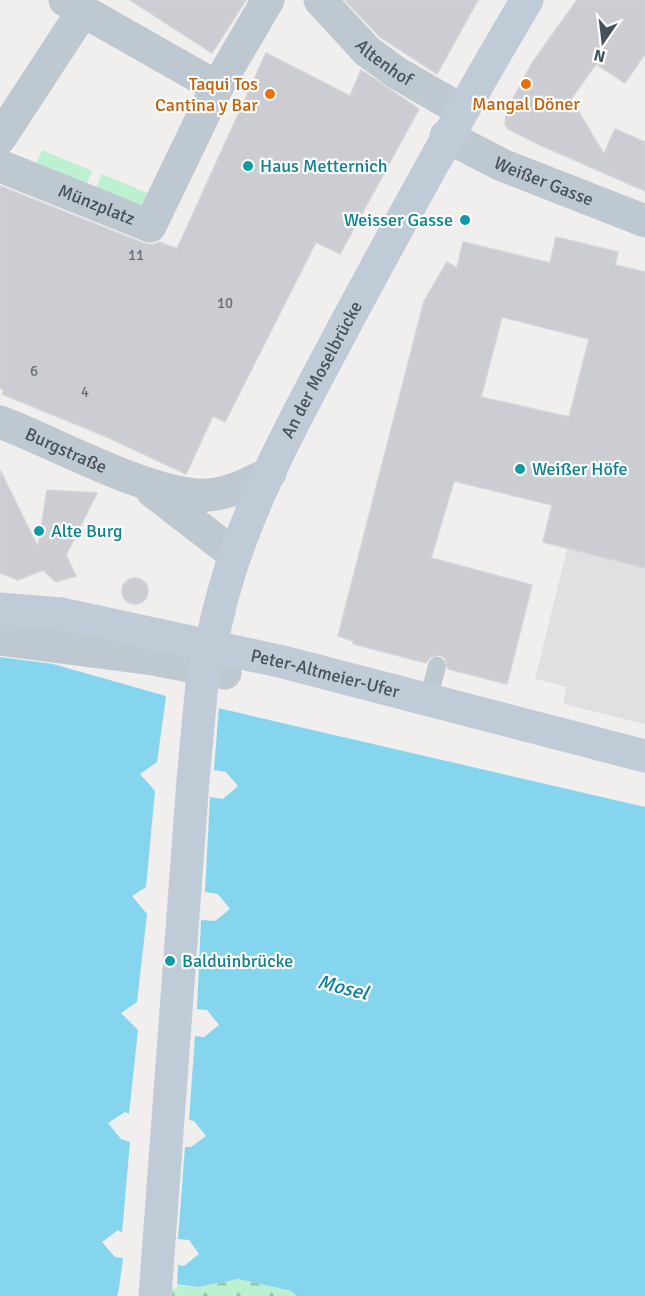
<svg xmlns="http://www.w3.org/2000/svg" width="645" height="1296" font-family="Signika,sans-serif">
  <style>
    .education { fill: #e2dfe0 }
    .green { fill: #bbf0d1 }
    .forest { fill: url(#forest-firs) }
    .water { fill: #86d5ee }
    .pier { fill: #f1eeee }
    .building { fill: #cbcdd3; stroke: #d2d4da; stroke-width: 1.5; fill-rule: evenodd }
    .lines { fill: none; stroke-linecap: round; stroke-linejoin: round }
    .lane { stroke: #bec8d1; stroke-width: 18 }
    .street { stroke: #bec8d1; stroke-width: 33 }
    .secondary { stroke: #c0cbd8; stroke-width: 33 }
    .secondary-bridge { stroke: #c0cbd8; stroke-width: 33 }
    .food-dot { fill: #e8710a; stroke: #fff; stroke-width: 2 }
    .culture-dot { fill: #0f9aa8; stroke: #fff; stroke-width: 2 }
    .labels { text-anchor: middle; stroke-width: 4.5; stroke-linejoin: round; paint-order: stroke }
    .number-label { font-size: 15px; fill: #67707a }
    .street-label { font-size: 18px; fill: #46515c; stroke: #fff }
    .food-label { font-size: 18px; fill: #c56008; stroke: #fff; text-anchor: end }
    .culture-label { font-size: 18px; fill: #0d838f; stroke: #fff; text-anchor: start }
    .water-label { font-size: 20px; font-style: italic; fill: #087fa5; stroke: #fff }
  </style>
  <defs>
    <pattern id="forest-firs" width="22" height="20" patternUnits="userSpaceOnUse" patternTransform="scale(1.5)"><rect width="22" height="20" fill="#bbf0d1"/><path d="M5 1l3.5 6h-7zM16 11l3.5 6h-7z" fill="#9ac5ad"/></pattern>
  </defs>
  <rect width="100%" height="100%" fill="#f1eeee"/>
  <path class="education" d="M645 390V724L563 704 566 687 535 679 567 549 543 542 570 433Z"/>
  <path class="green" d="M42 150 92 171 82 195 32 174Z
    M102 174 152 195 142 219 92 199Z"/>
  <path class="forest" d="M238 1279 291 1291 297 1296H172V1285L198 1287Z"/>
  <path class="water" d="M0 657 53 664 166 696 645 807V1296H297L291 1291 238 1279 198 1287 123 1277 117 1296H0Z"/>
  <path class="pier" d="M162 692 224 705 219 707 214 770 226 772 238 786 223 799 210 797 205 892 218 894 230 909 215 921 201 920 197 1009 207 1010 219 1025 204 1037 195 1036 189 1120 194 1121 206 1136 191 1147H185L178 1239 189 1240 199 1254 184 1266 178 1265 177 1289 125 1280 118 1296 123 1258 115 1257 102 1242 118 1230 122 1233 130 1142 121 1139 108 1123 125 1112 129 1114 138 1030 121 1013 137 1002 147 914 132 896 146 887 155 791 140 774 157 762 166 697Z"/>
  <path class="building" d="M130 0H246L212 53Z
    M345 0H478L437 74 380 37Z
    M577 0H645V54L625 83 596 64 571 99 604 154 615 129 645 142V191L540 145 508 129 505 124 506 112 532 63Z
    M266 53 350 96 361 70 419 109 340 254 316 242 225 422 213 416 186 474 107 437 2 394 4 390 0 388V186L143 243 152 245 160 242 177 249Z
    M556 237 618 252 615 265 645 272V568L543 542 552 505 454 481 431 558 532 585 507 684 448 669 445 658 439 655 429 658 426 663 353 644V641L338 636 424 301 447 262 457 268 463 242 550 263ZM502 317 589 339 569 417 481 397Z
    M0 470 38 547 47 490 97 493 66 555 76 576 56 582 43 570 18 580 0 573Z
    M122 591a13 13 0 1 1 26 0a13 13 0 1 1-26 0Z"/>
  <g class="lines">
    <path class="lane" d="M428 700 437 666"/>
    <g class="street">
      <path id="s1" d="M320 0 367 51 397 73 461 110"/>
      <path d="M83 11 217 87"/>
      <path id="s2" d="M446 136 502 165 645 221"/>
      <path d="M0 138 83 11 65 0"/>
      <path id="s3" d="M0 166 150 226 217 87 268 0"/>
      <path id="s4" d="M0 422C54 442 155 499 209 495 231 493 250 483 270 473"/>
      <path d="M152 491 235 555"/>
      <path d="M0 639 153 659 225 673"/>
    </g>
    <g class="secondary">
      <path id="s5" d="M0 609 62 614 283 662 645 756"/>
      <path id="s6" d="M219 610C243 510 297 416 345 325 404 215 463 107 527 0"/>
    </g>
    <path class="secondary-bridge" d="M155 1296 193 780 202 683 219 610"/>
  </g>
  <g class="food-dot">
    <circle cx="526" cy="84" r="6"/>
    <circle cx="270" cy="94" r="6"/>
  </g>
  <g class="culture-dot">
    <circle cx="248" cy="166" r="6"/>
    <circle cx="465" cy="220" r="6"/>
    <circle cx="520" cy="469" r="6"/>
    <circle cx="39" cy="531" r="6"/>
    <circle cx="170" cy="961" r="6"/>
  </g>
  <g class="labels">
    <g class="number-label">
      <text x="136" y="260">11</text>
      <text x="225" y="308">10</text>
      <text x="34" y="376">6</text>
      <text x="85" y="397">4</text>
    </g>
    <g class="street-label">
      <text dy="6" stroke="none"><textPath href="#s1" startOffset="90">Altenhof</textPath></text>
      <text dy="6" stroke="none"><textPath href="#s2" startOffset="108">Weißer Gasse</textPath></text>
      <text dy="6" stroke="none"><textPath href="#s3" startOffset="104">Münzplatz</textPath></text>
      <text dy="6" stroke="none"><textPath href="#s6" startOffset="262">An der Moselbrücke</textPath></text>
      <text dy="6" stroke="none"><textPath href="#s4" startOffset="72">Burgstraße</textPath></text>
      <text dy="6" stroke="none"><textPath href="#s5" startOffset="332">Peter-Altmeier-Ufer</textPath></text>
    </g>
    <g class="food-label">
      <text x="258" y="90">Taqui Tos<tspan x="258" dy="21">Cantina y Bar</tspan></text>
      <text x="526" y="110" text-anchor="middle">Mangal Döner</text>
    </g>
    <g class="culture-label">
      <text x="260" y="172">Haus Metternich</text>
      <text x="453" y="226" text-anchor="end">Weisser Gasse</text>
      <text x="532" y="475">Weißer Höfe</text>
      <text x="51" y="537">Alte Burg</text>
      <text x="182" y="967">Balduinbrücke</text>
    </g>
    <g class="water-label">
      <text transform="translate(343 987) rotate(14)" y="7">Mosel</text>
    </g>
  </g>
  <g transform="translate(603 42) rotate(194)" stroke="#ffffff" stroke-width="4.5" paint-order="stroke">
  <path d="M0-4.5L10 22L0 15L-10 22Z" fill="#46515c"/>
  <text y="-9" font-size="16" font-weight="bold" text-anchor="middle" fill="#46515c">N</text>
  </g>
</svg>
